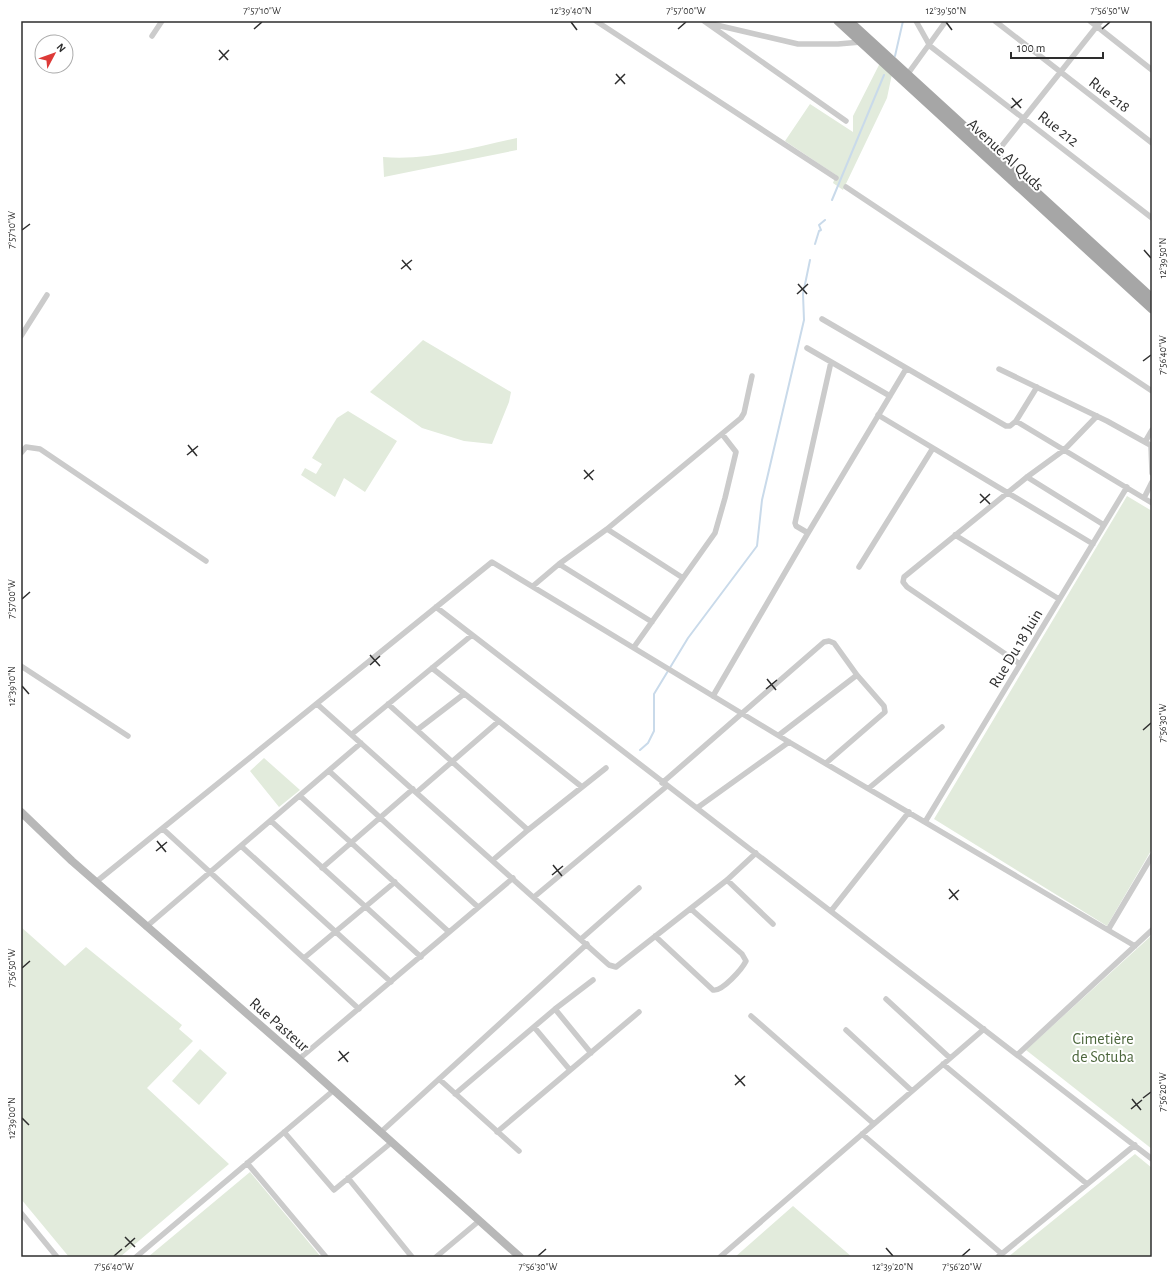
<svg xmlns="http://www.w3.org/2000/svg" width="1173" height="1278" font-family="'Alegreya Sans',sans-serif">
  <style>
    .green { fill: #e2ebdc }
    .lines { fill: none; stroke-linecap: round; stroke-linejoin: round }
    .stream { stroke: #c9daea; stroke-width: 2 }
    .street { stroke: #cbcbcb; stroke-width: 5.5 }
    .secondary { stroke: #b8b8b8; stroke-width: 8 }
    .primary { stroke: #a6a6a6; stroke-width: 9 }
    .ticks { fill: none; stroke: #2e2e2e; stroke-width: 1.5 }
    .labels { text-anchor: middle; stroke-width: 4; stroke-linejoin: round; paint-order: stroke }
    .street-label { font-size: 16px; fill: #2e2e2e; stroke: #fff }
    .park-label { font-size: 16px; fill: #4d673d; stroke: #fff }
    .neatline { fill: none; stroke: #2e2e2e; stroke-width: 1.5 }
    .ticks-label { font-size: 10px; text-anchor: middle; fill: #2e2e2e }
  </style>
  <rect width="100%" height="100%" fill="#fff"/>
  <path class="green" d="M880 63 892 74 887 98 843 190 833 183 836 175 785 141 810 104 853 132V116Z
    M517 138V150L384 177 383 157C428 161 474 147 517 138Z
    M423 340 511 392 509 402 492 444 464 441 422 428 370 392Z
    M348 411 397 441 365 492 344 478 335 497 301 475 305 468 316 474 322 464 312 458 337 418Z
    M1127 496 1152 511V849L1107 926 934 819Z
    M264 758 300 790 279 807 250 771Z
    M21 927 65 966 86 947 182 1025 179 1029 193 1041 147 1088 229 1164 120 1257H69L21 1199Z
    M1152 935V1149L1026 1050Z
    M200 1049 227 1073 199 1105 172 1081Z
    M1135 1154 1152 1168V1257H1008Z
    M250 1172 321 1257H148Z
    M793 1206 852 1257H735Z"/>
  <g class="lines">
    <path class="stream" d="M895 56 903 21
      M832 200 884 75
      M815 244 819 231 821 230 819 225 825 220
      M640 750 648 743 654 731V694L688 638 757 546 762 500 804 320 803 294 810 260"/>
    <path class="street" d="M596 21 836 178
      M704 21 846 121
      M916 21 930 46 1152 218
      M995 21 1152 143
      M1090 21 1152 70
      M712 24 798 44H838L861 42
      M152 36 162 21
      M907 75 946 21
      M993 157 1101 21
      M846 187 1152 391
      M822 319 1006 426H1010L1016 421 1037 387
      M21 336 47 295
      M807 348 890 396
      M999 369 1107 421 1152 446
      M878 415 1093 544
      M1016 421 1152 503
      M1145 442 1152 430
      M1151 446 1152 473
      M21 453 26 447 40 449 206 561
      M1027 477 1104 525
      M1144 498 1152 482
      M607 529 741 418 744 413 752 376
      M808 533 796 526 795 523 831 362
      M955 535 1059 599
      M559 564 607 529 683 578
      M859 567 933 448
      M533 586 559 564 652 622
      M436 607 1152 1159
      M634 647 715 533 725 498 736 452 722 434
      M1020 664 907 587 903 582 904 577 1027 477 1064 450 1097 416
      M21 666 128 736
      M432 668 582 787
      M713 696 808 533 906 369
      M317 704 609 965 616 967 727 880 756 853
      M388 704 528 830
      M417 730 464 694
      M352 734 472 635
      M779 735 857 675
      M329 771 478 907
      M662 783 824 642 829 641 834 643 857 675 884 706 885 712 826 763
      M869 788 942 727
      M417 792 499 721
      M300 796 449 932
      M697 808 789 742
      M271 821 421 957
      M925 822 1127 487
      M163 829 359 1009
      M241 846 391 982
      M493 860 528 830 606 768
      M322 868 413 789
      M727 880 773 924
      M96 882 492 562 789 742 1135 946
      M534 897 667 786
      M831 911 909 812
      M146 927 361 743
      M1108 930 1152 856
      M655 936 713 990C722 992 742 969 746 961L742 954 691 909
      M581 939 639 888
      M304 958 395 882
      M886 999 950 1058
      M555 1009 591 1053
      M751 1016 874 1124
      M534 1027 570 1070
      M846 1030 912 1091
      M1017 1055 1152 930
      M299 1059 513 878
      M943 1064 1087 1184
      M439 1079 519 1151
      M455 1094 555 1009 593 980
      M284 1132 334 1190 392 1142
      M381 1132 587 944
      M497 1132 639 1012
      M862 1134 1002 1254
      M247 1163 326 1257
      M348 1178 412 1257
      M21 1213 57 1257
      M136 1257 334 1090
      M436 1257 479 1221
      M720 1257 984 1029
      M998 1257 1135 1145"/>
    <path class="secondary" d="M21 812 72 861 299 1059 520 1257"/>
    <path class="primary" d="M838 21 1152 309
      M849 21 1152 298"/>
  </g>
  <path class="ticks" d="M571 22 577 30M946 22 952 30M254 29 262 22M678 29 686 22M1102 29 1110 22M219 50 228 60M219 60 229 50M616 74 625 84M615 84 625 74M1012 98 1021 108M1011 108 1022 99M22 230 30 224M1144 250 1151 258M402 260 411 270M401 269 412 260M798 284 807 294M797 294 808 284M1143 361 1151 355M188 445 197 456M187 455 198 446M584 470 593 480M584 479 594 470M980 494 990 504M980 503 990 494M22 599 30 592M370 655 380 666M370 665 380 656M767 679 776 690M22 686 29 694M766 689 777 680M1143 730 1151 723M157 841 166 852M156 851 167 842M553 865 562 876M552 875 563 866M949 889 958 900M949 899 959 890M22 968 30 961M339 1051 348 1062M338 1061 349 1052M735 1075 745 1086M735 1085 745 1076M1143 1098 1151 1092M1132 1099 1141 1110M1131 1109 1142 1100M22 1118 29 1125M125 1237 135 1247M125 1247 135 1238M886 1248 893 1256M114 1256 122 1249M538 1256 546 1249M962 1256 970 1249"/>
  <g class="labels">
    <g class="street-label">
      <text transform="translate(1110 94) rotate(38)" y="6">Rue 218</text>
      <text transform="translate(1059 128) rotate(38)" y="6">Rue 212</text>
      <text transform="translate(1006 154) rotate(43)" y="6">Avenue Al Quds</text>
      <text transform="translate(1015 648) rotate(-59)" y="6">Rue Du 18 Juin</text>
      <text transform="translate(280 1024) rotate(41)" y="6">Rue Pasteur</text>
    </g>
    <g class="park-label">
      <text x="1103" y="1044">Cimetière<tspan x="1103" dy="18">de Sotuba</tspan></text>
    </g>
  </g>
  <rect width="1173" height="1278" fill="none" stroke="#ffffff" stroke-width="44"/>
  <g transform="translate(54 54) rotate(49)"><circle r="19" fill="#ffffff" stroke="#ababab"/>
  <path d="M0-3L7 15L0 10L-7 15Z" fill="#dd3a37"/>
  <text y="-6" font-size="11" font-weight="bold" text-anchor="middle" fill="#2e2e2e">N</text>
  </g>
  <path d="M1011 52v6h92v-6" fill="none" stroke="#2e2e2e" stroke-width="2"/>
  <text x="1017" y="52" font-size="12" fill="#2e2e2e" stroke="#ffffff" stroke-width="3" paint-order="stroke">100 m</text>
  <rect x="22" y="22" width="1129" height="1234" class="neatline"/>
  <g class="ticks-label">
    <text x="262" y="14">7°57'10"W</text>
    <text x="571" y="14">12°39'40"N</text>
    <text x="686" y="14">7°57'00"W</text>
    <text x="946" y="14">12°39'50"N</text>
    <text x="1110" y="14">7°56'50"W</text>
    <text transform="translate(11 230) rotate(-90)" y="4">7°57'10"W</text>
    <text transform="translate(1162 258) rotate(-90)" y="4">12°39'50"N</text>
    <text transform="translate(1162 355) rotate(-90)" y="4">7°56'40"W</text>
    <text transform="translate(11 599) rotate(-90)" y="4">7°57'00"W</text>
    <text transform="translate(11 686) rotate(-90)" y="4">12°39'10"N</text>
    <text transform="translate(1162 723) rotate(-90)" y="4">7°56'30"W</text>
    <text transform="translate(11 968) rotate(-90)" y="4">7°56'50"W</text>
    <text transform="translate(1162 1092) rotate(-90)" y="4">7°56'20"W</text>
    <text transform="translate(11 1118) rotate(-90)" y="4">12°39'00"N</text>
    <text x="114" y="1270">7°56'40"W</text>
    <text x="538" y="1270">7°56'30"W</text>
    <text x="893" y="1270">12°39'20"N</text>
    <text x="962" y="1270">7°56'20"W</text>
  </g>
</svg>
